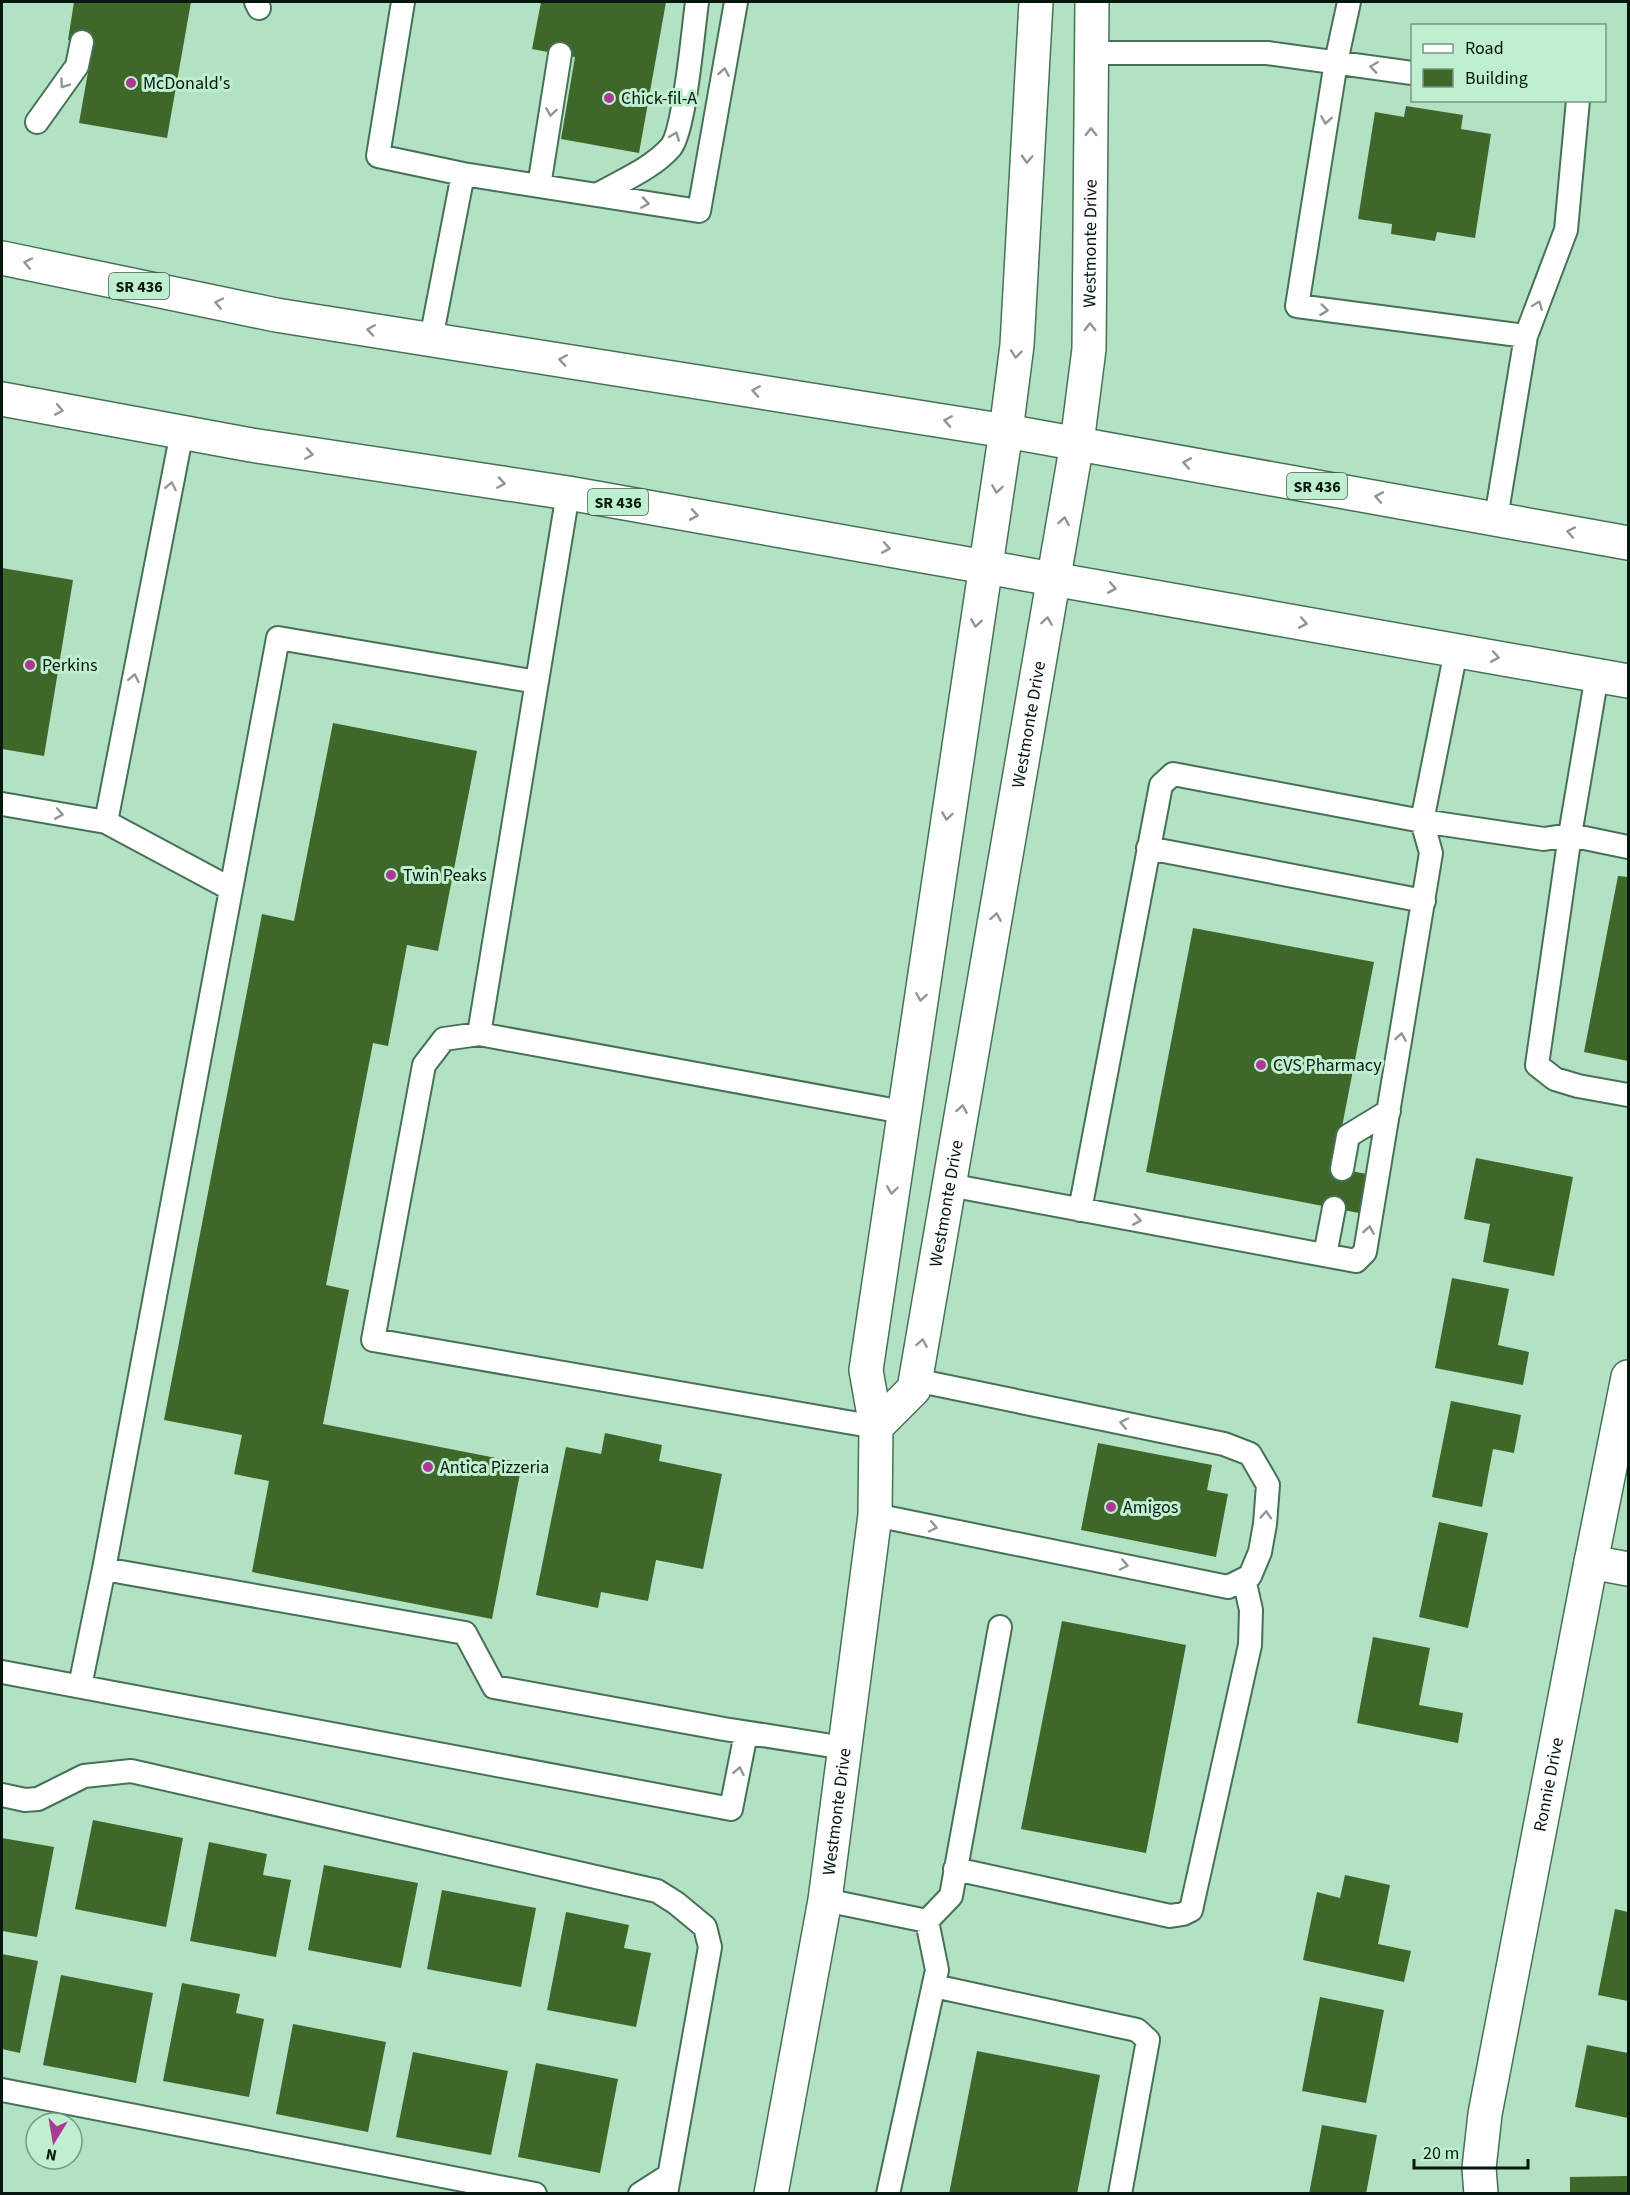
<svg xmlns="http://www.w3.org/2000/svg" width="1630" height="2195" font-family="'Source Sans 3',sans-serif">
  <style>
    .building { fill: #3e6729 }
    .lines { fill: none; stroke-linecap: round; stroke-linejoin: round }
    .lane-casing { stroke: #467157; stroke-width: 26 }
    .street-casing { stroke: #467157; stroke-width: 36 }
    .secondary-casing { stroke: #467157; stroke-width: 36 }
    .primary-casing { stroke: #467157; stroke-width: 36 }
    .lane { stroke: #fff; stroke-width: 22 }
    .street { stroke: #fff; stroke-width: 33 }
    .secondary { stroke: #fff; stroke-width: 33 }
    .primary { stroke: #fff; stroke-width: 33 }
    .oneway { stroke: #8f9793 }
    .poi-dot { fill: #ab3995; stroke: #bfefd0; stroke-width: 2 }
    .labels { text-anchor: middle; stroke-width: 6; stroke-linejoin: round; paint-order: stroke }
    .shield { fill: #bfefd0; stroke: #3e5848; stroke-width: 1.5 }
    .shield-label { font-size: 16px; font-weight: bold; fill: #06180e }
    .poi-label { font-size: 18px; fill: #06180e; stroke: #bfefd0; text-anchor: start }
    .street-label { font-size: 18px; fill: #06180e; stroke: #bfefd0 }
  </style>
  <rect width="100%" height="100%" fill="#b2e1c3"/>
  <path class="building" d="M74 2H191L167 138 79 123 93 44 68 40Z
    M541 2H666L639 153 561 139 575 57 532 49Z
    M1406 106 1463 115 1461 129 1491 134 1475 238 1437 232 1435 241 1391 234 1392 224 1358 219 1375 112 1404 117Z
    M2 568 73 580 44 756 2 749Z
    M333 723 477 751 438 951 407 945 388 1046 373 1043 326 1285 349 1290 323 1424 522 1463 492 1619 252 1572 269 1481 234 1474 242 1435 164 1420 262 914 294 921Z
    M1618 876 1628 877V1061L1584 1052Z
    M1193 928 1374 962 1334 1168 1367 1174 1359 1213 1146 1172Z
    M1476 1158 1573 1177 1554 1276 1483 1262 1490 1224 1464 1219Z
    M1452 1278 1509 1289 1498 1345 1529 1352 1523 1385 1435 1368Z
    M1451 1401 1521 1415 1514 1453 1493 1449 1482 1507 1432 1497Z
    M605 1433 662 1445 659 1461 722 1474 703 1569 656 1560 648 1601 601 1592 598 1608 536 1595 566 1447 601 1454Z
    M1098 1443 1212 1465 1207 1490 1228 1494 1216 1557 1081 1530Z
    M1439 1522 1488 1533 1468 1628 1419 1617Z
    M1062 1621 1186 1645 1146 1853 1021 1829Z
    M1373 1637 1430 1648 1419 1705 1463 1713 1458 1743 1357 1723Z
    M93 1820 183 1838 166 1927 75 1909Z
    M2 1838 54 1847 37 1937 2 1931Z
    M209 1842 267 1854 263 1875 291 1880 276 1957 190 1941Z
    M324 1865 418 1883 401 1968 308 1950Z
    M1345 1875 1390 1885 1378 1944 1411 1951 1404 1982 1303 1960 1317 1892 1340 1898Z
    M442 1890 536 1908 521 1987 427 1969Z
    M1615 1909 1628 1912V2001L1598 1995Z
    M566 1912 629 1925 624 1948 651 1953 636 2027 547 2010Z
    M2 1954 38 1961 20 2053 2 2049Z
    M61 1975 153 1993 136 2083 43 2065Z
    M182 1983 240 1994 236 2013 264 2019 249 2097 163 2081Z
    M1320 1997 1384 2010 1366 2103 1302 2091Z
    M293 2024 386 2042 368 2132 276 2114Z
    M1587 2045 1628 2053V2118L1575 2107Z
    M977 2051 1100 2075 1077 2194H949Z
    M413 2052 508 2071 491 2155 396 2137Z
    M536 2063 618 2079 600 2173 518 2157Z
    M1322 2125 1377 2135 1366 2194H1309Z
    M1628 2176V2194H1570V2177Z"/>
  <g class="lines">
    <g class="lane-casing">
      <path id="lane" d="M256 2 259 8
        M403 2 378 156 463 174 699 211 736 2
        M1349 2 1336 62 1297 306 1526 336 1566 230 1578 100
        M1091 53H1267L1412 73
        M37 122 77 66 82 42
        M539 186 560 54
        M597 195C621 181 653 168 671 147 685 129 693 30 697 2
        M431 339 463 174
        M568 493 479 1034 903 1112
        M1496 518 1526 336
        M1597 675 1570 835 1537 1065 1555 1079 1578 1086 1628 1095
        M537 682 278 638 104 1569 465 1633 494 1687 724 1729 845 1748
        M2 804 106 822 182 432
        M106 822 231 889
        M1148 848 1424 901
        M479 1034 444 1039 424 1065 373 1340 876 1427
        M1342 1169 1348 1136 1389 1111
        M949 1185 1356 1261 1365 1252 1431 853 1422 821 1456 651
        M1080 1210 1161 785 1173 774 1422 821 1544 839 1570 835 1628 847
        M1325 1255 1334 1208
        M875 1515 1228 1587 1250 1576 1260 1552 1265 1524 1268 1485 1250 1454 1224 1444 915 1380
        M2 1672 731 1809 746 1733
        M80 1686 104 1569
        M2 1795 25 1800 38 1799 84 1776 131 1771 657 1891 676 1903 705 1927 710 1947 666 2194
        M955 1869 1170 1916 1183 1914 1191 1910 1250 1645 1251 1610 1244 1579
        M825 1900 927 1921 937 1970 888 2194
        M927 1921 951 1896 1000 1627
        M934 1986 1137 2030 1148 2040 1120 2194
        M2 2090 535 2194
        M640 2194 668 2176"/>
    </g>
    <g class="street-casing">
      <g id="street">
        <path d="M1591 1562 1628 1569"/>
        <path id="s1" d="M1481 2194 1479 2168 1485 2114 1591 1562 1628 1377"/>
      </g>
    </g>
    <g class="secondary-casing">
      <g id="secondary">
        <path id="s2" d="M876 1427 914 1389 1077 443 1089 349 1092 2"/>
        <path id="s3" d="M771 2194 825 1900 875 1515 876 1427 866 1370 1006 431 1017 345 1036 2"/>
      </g>
    </g>
    <g class="primary-casing">
      <path id="primary" d="M2 258 276 315 1006 431 1628 543
        M2 399 251 445 568 493 1628 681"/>
    </g>
    <use href="#lane" class="lane"/>
    <use href="#street" class="street"/>
    <use href="#secondary" class="secondary"/>
    <use href="#primary" class="primary"/>
  </g>
  <defs><path id="oneway-chevron" d="M-2-3.5L2.5 0L-2 3.5" fill="none" stroke-width="1.6" stroke-linecap="round" stroke-linejoin="round" transform="scale(1.5)"/></defs>
  <g class="oneway">
    <use href="#oneway-chevron" transform="translate(1374 67) rotate(-172)"/>
    <use href="#oneway-chevron" transform="translate(724 72) rotate(-80)"/>
    <use href="#oneway-chevron" transform="translate(64 84) rotate(125)"/>
    <use href="#oneway-chevron" transform="translate(551 112) rotate(99)"/>
    <use href="#oneway-chevron" transform="translate(1326 120) rotate(99)"/>
    <use href="#oneway-chevron" transform="translate(1091 132) rotate(-90)"/>
    <use href="#oneway-chevron" transform="translate(675 136) rotate(-69)"/>
    <use href="#oneway-chevron" transform="translate(1027 159) rotate(93)"/>
    <use href="#oneway-chevron" transform="translate(645 203) rotate(9)"/>
    <use href="#oneway-chevron" transform="translate(28 263) rotate(-168)"/>
    <use href="#oneway-chevron" transform="translate(219 303) rotate(-168)"/>
    <use href="#oneway-chevron" transform="translate(1538 305) rotate(-69)"/>
    <use href="#oneway-chevron" transform="translate(1324 310) rotate(7)"/>
    <use href="#oneway-chevron" transform="translate(1090 327) rotate(-90)"/>
    <use href="#oneway-chevron" transform="translate(371 330) rotate(-171)"/>
    <use href="#oneway-chevron" transform="translate(1016 354) rotate(97)"/>
    <use href="#oneway-chevron" transform="translate(563 360) rotate(-171)"/>
    <use href="#oneway-chevron" transform="translate(756 391) rotate(-171)"/>
    <use href="#oneway-chevron" transform="translate(59 410) rotate(11)"/>
    <use href="#oneway-chevron" transform="translate(948 421) rotate(-171)"/>
    <use href="#oneway-chevron" transform="translate(309 454) rotate(9)"/>
    <use href="#oneway-chevron" transform="translate(1187 463) rotate(-170)"/>
    <use href="#oneway-chevron" transform="translate(501 483) rotate(9)"/>
    <use href="#oneway-chevron" transform="translate(171 486) rotate(-79)"/>
    <use href="#oneway-chevron" transform="translate(997 489) rotate(99)"/>
    <use href="#oneway-chevron" transform="translate(1379 497) rotate(-170)"/>
    <use href="#oneway-chevron" transform="translate(694 515) rotate(10)"/>
    <use href="#oneway-chevron" transform="translate(1064 521) rotate(-80)"/>
    <use href="#oneway-chevron" transform="translate(1571 532) rotate(-169)"/>
    <use href="#oneway-chevron" transform="translate(886 548) rotate(10)"/>
    <use href="#oneway-chevron" transform="translate(1112 588) rotate(10)"/>
    <use href="#oneway-chevron" transform="translate(1047 621) rotate(-81)"/>
    <use href="#oneway-chevron" transform="translate(976 623) rotate(99)"/>
    <use href="#oneway-chevron" transform="translate(1303 623) rotate(10)"/>
    <use href="#oneway-chevron" transform="translate(1495 657) rotate(10)"/>
    <use href="#oneway-chevron" transform="translate(134 678) rotate(-79)"/>
    <use href="#oneway-chevron" transform="translate(59 814) rotate(10)"/>
    <use href="#oneway-chevron" transform="translate(947 816) rotate(98)"/>
    <use href="#oneway-chevron" transform="translate(996 917) rotate(-80)"/>
    <use href="#oneway-chevron" transform="translate(921 997) rotate(99)"/>
    <use href="#oneway-chevron" transform="translate(1401 1037) rotate(-81)"/>
    <use href="#oneway-chevron" transform="translate(962 1109) rotate(-80)"/>
    <use href="#oneway-chevron" transform="translate(892 1190) rotate(98)"/>
    <use href="#oneway-chevron" transform="translate(1137 1220) rotate(10)"/>
    <use href="#oneway-chevron" transform="translate(1369 1230) rotate(-81)"/>
    <use href="#oneway-chevron" transform="translate(922 1343) rotate(-80)"/>
    <use href="#oneway-chevron" transform="translate(1124 1423) rotate(-168)"/>
    <use href="#oneway-chevron" transform="translate(1266 1515) rotate(-86)"/>
    <use href="#oneway-chevron" transform="translate(933 1527) rotate(12)"/>
    <use href="#oneway-chevron" transform="translate(1124 1565) rotate(12)"/>
    <use href="#oneway-chevron" transform="translate(739 1771) rotate(-79)"/>
  </g>
  <g class="poi-dot">
    <circle cx="131" cy="83" r="6"/>
    <circle cx="609" cy="98" r="6"/>
    <circle cx="30" cy="665" r="6"/>
    <circle cx="391" cy="875" r="6"/>
    <circle cx="1261" cy="1065" r="6"/>
    <circle cx="428" cy="1467" r="6"/>
    <circle cx="1111" cy="1507" r="6"/>
  </g>
  <g class="labels">
    <g class="shield">
      <rect x="109" y="273" width="60" height="26" rx="4.5"/>
      <rect x="1287" y="473" width="60" height="26" rx="4.5"/>
      <rect x="588" y="489" width="60" height="26" rx="4.5"/>
    </g>
    <g class="shield-label">
      <text x="139" y="292">SR 436</text>
      <text x="1317" y="492">SR 436</text>
      <text x="618" y="508">SR 436</text>
    </g>
    <g class="poi-label">
      <text x="143" y="89">McDonald's</text>
      <text x="621" y="104">Chick-fil-A</text>
      <text x="42" y="671">Perkins</text>
      <text x="403" y="881">Twin Peaks</text>
      <text x="1273" y="1071">CVS Pharmacy</text>
      <text x="440" y="1473">Antica Pizzeria</text>
      <text x="1123" y="1513">Amigos</text>
    </g>
    <g class="street-label">
      <text dy="6" stroke="none"><textPath href="#s2" startOffset="1214">Westmonte Drive</textPath></text>
      <text dy="6" stroke="none"><textPath href="#s2" startOffset="728">Westmonte Drive</textPath></text>
      <text dy="6" stroke="none"><textPath href="#s2" startOffset="242">Westmonte Drive</textPath></text>
      <text dy="6" stroke="none"><textPath href="#s1" startOffset="416">Ronnie Drive</textPath></text>
      <text dy="6" stroke="none"><textPath href="#s3" startOffset="388">Westmonte Drive</textPath></text>
    </g>
  </g>
  <rect width="1630" height="2195" fill="none" stroke="#06180e" stroke-width="6"/>
  <rect x="1411" y="24" width="195" height="78" fill="#bfefd0" stroke="#759982" stroke-width="1.5"/>
  <rect x="1423" y="44" width="30" height="9" fill="#ffffff" stroke="#759982" stroke-width="1.5"/>
  <text x="1465" y="54" font-size="18" fill="#06180e">Road</text>
  <rect x="1423" y="69" width="30" height="18" fill="#3e6729" stroke="#759982" stroke-width="1.5"/>
  <text x="1465" y="84" font-size="18" fill="#06180e">Building</text>
  <g transform="translate(54 2141) rotate(191)"><circle r="28" fill="#bfefd0" stroke="#759982" stroke-width="1.5"/>
  <path d="M0-4.5L10 22L0 15L-10 22Z" fill="#ab3995"/>
  <text y="-9" font-size="16" font-weight="bold" text-anchor="middle" fill="#06180e">N</text>
  </g>
  <path d="M1414 2159v9h114v-9" fill="none" stroke="#06180e" stroke-width="3"/>
  <text x="1423" y="2159" font-size="18" fill="#06180e" stroke="#bfefd0" stroke-width="4.5" paint-order="stroke">20 m</text>
</svg>
